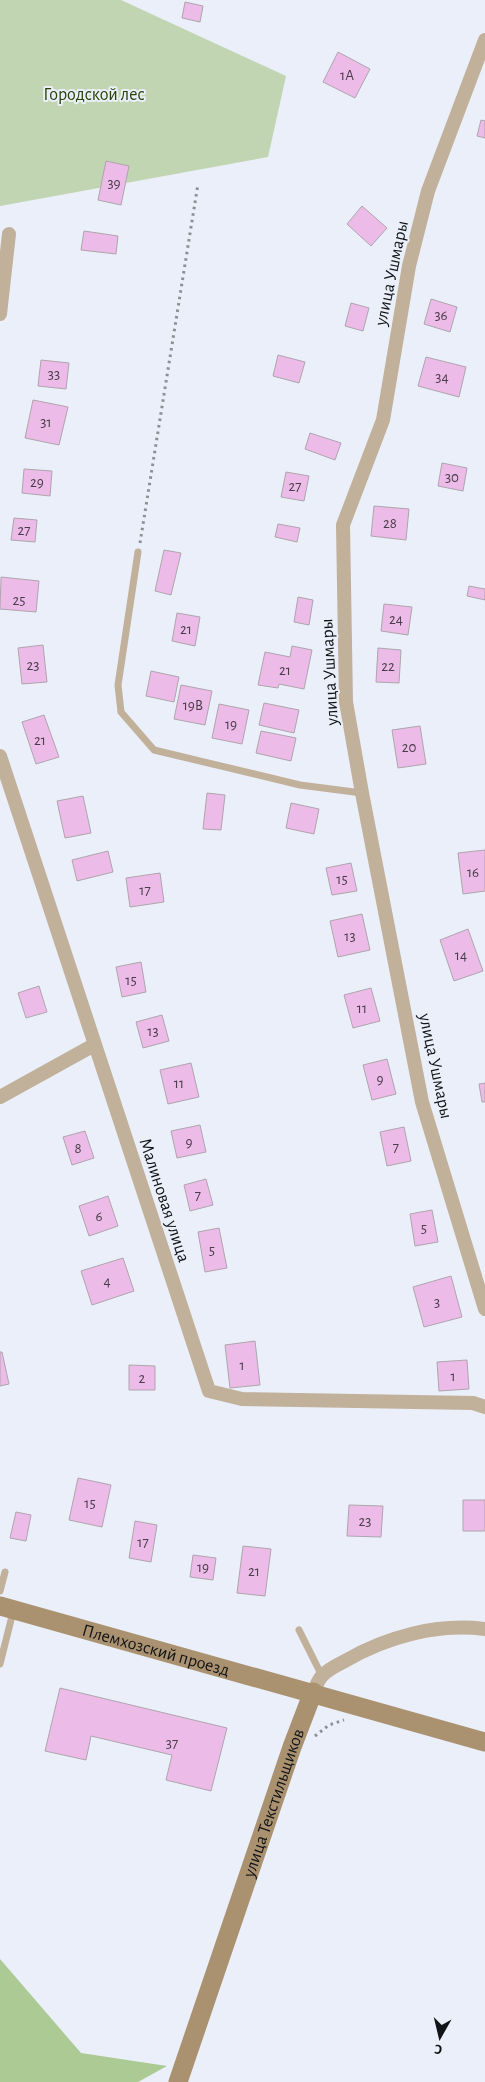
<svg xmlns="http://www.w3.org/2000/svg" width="485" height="2082" font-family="'Alegreya Sans',sans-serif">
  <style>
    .green { fill: #c1d5b2 }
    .forest { fill: #acca94 }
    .building { fill: #edbbe7; stroke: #aea5ad }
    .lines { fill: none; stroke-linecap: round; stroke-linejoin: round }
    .path { stroke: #8b8f96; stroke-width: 3; stroke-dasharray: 2.5 4; stroke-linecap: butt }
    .lane { stroke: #c1b09a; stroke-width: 7 }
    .street { stroke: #c1b09a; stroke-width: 14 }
    .secondary { stroke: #aa9270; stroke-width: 19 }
    .labels { text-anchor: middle; stroke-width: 4; stroke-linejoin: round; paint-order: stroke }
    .number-label { font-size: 15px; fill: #483d4a }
    .park-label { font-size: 18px; fill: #274206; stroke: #eaeff9 }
    .street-label { font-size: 18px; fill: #111316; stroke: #eaeff9 }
  </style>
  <rect width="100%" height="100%" fill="#eaeff9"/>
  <path class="green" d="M0 0H121L286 76 268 157 0 206Z"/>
  <path class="forest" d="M0 1959 81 2053 167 2066 138 2082H0Z"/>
  <path class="building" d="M185 2 203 6 200 22 182 18Z
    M338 52 370 69 355 98 323 82Z
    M481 120 485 121V138L477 136Z
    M106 161 129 166 121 205 98 200Z
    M362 206 387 228 371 246 347 224Z
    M84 231 118 236 116 254 81 250Z
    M431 299 457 307 450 332 424 324Z
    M351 303 369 308 363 331 345 326Z
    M278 355 305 362 299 383 273 376Z
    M426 357 466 367 459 397 418 386Z
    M41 360 69 363 66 389 38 386Z
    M33 400 68 407 59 445 25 438Z
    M310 433 341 443 335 460 305 449Z
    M442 463 467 468 463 491 438 486Z
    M24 469 52 471 50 496 22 493Z
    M286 472 309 476 304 501 281 497Z
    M374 506 409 509 406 540 371 536Z
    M14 518 37 520 35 542 11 540Z
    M278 524 300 528 297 542 275 537Z
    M164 550 181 553 171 595 155 591Z
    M1 577 39 581 36 612 0 609Z
    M469 586 485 589V600L467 596Z
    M298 597 313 600 309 625 294 622Z
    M384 604 412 607 408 635 381 631Z
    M177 613 200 617 195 646 172 641Z
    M43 645 47 682 22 684 18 648Z
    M292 646 312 650 304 689 279 684 278 688 258 685 265 652 290 657Z
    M378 648 401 650 399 683 376 682Z
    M151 671 179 677 174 702 146 696Z
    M181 685 212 691 205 725 174 719Z
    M264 703 299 710 294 733 259 725Z
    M219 704 249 710 242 744 212 738Z
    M44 715 59 757 36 764 22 722Z
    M420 726 426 764 398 768 392 730Z
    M261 731 296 738 291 761 256 753Z
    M207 793 225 795 221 830 203 829Z
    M83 796 91 833 65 838 57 801Z
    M291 803 319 809 314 834 286 828Z
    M485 850V891L463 894 458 853Z
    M108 851 113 872 77 881 72 860Z
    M351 863 357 891 332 895 326 868Z
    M160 873 164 902 130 907 126 878Z
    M362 914 370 950 338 957 330 921Z
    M468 929 483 971 454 981 440 940Z
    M141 962 146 992 122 997 116 967Z
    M39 986 47 1012 26 1018 18 993Z
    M371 988 380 1021 353 1028 344 995Z
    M162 1015 169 1041 143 1048 136 1022Z
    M387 1059 396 1094 372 1100 363 1065Z
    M191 1063 199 1097 168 1104 160 1070Z
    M485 1083V1102H482L479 1084Z
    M200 1125 206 1152 177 1158 171 1131Z
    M404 1127 411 1161 387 1166 380 1132Z
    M85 1131 94 1158 72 1165 63 1137Z
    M206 1179 213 1205 190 1211 184 1185Z
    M108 1196 118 1226 89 1236 79 1206Z
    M432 1210 438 1242 415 1246 410 1214Z
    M219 1228 227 1268 205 1272 198 1232Z
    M123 1258 134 1291 92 1305 81 1271Z
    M451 1276 462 1317 424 1327 413 1287Z
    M255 1341 260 1385 230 1388 225 1345Z
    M0 1352H2L9 1384 0 1386Z
    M467 1360 469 1389 439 1391 437 1362Z
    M129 1365 155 1366V1390H129Z
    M78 1478 111 1485 102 1527 69 1520Z
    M463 1500H485V1531H463Z
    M349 1505 383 1506 381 1537 347 1536Z
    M16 1512 31 1515 26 1541 10 1538Z
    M135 1521 157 1525 151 1562 129 1558Z
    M243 1546 271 1549 265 1596 237 1593Z
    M193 1555 216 1558 213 1580 190 1577Z
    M60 1688 227 1728 211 1791 166 1780 172 1755 91 1736 86 1760 45 1751Z"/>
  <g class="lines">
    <path class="path" d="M140 543 198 184
      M315 1736 329 1725 344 1720"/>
    <path class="lane" d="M138 552 118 685 121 712 154 750 300 785 362 793
      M0 1591 5 1572
      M299 1630 322 1676
      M0 1664 13 1612"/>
    <path class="street" d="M485 40 428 191 409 266 383 420 343 525 346 702 362 793 422 1102 485 1309
      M0 314 9 234
      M0 756 209 1391 242 1399 473 1403 485 1407
      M0 1097 94 1045
      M313 1692C316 1687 318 1680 322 1676 328 1669 337 1665 345 1661 386 1637 437 1623 485 1629"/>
    <g class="secondary">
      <path id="s1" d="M0 1606 485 1742"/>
      <path id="s2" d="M178 2082 292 1747 313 1692"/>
    </g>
  </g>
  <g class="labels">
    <g class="number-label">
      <text x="347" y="80">1А</text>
      <text x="114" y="188">39</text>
      <text x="441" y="320">36</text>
      <text x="54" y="379">33</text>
      <text x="442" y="382">34</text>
      <text x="46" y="427">31</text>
      <text x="452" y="482">30</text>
      <text x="37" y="487">29</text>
      <text x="295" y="491">27</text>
      <text x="390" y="528">28</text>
      <text x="24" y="535">27</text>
      <text x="19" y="605">25</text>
      <text x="396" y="624">24</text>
      <text x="186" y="634">21</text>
      <text x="33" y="670">23</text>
      <text x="388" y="671">22</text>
      <text x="285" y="675">21</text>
      <text x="193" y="710">19В</text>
      <text x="231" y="729">19</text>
      <text x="40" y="745">21</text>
      <text x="409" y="752">20</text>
      <text x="473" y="877">16</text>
      <text x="342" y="884">15</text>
      <text x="145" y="895">17</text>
      <text x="350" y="941">13</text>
      <text x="461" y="960">14</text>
      <text x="131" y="985">15</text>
      <text x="362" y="1013">11</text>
      <text x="153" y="1036">13</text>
      <text x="380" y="1084">9</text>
      <text x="179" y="1088">11</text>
      <text x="189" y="1147">9</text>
      <text x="396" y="1152">7</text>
      <text x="78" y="1153">8</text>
      <text x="198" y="1200">7</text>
      <text x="99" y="1221">6</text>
      <text x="424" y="1233">5</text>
      <text x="212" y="1255">5</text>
      <text x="107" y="1286">4</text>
      <text x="437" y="1307">3</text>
      <text x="242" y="1370">1</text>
      <text x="453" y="1381">1</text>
      <text x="142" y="1383">2</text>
      <text x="90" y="1508">15</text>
      <text x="365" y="1526">23</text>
      <text x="143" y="1547">17</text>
      <text x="203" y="1572">19</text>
      <text x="254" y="1576">21</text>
      <text x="172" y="1748">37</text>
    </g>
    <g class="park-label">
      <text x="94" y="100">Городской лес</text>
    </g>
    <g class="street-label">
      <text transform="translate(391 273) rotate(-78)" y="6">улица Ушмары</text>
      <text transform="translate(329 672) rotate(-93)" y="6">улица Ушмары</text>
      <text transform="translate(436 1066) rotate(78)" y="6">улица Ушмары</text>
      <text transform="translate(165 1200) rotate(72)" y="6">Малиновая улица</text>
      <text dy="6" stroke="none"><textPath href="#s1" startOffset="162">Племхозский проезд</textPath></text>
      <text dy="6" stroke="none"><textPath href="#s2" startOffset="295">улица Текстильщиков</textPath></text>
    </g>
  </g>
  <g transform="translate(440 2037) rotate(188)" stroke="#eaeff9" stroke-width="4" paint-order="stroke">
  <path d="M0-4L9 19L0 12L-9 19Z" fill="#111316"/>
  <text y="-8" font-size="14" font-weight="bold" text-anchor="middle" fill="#111316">С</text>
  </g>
</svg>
